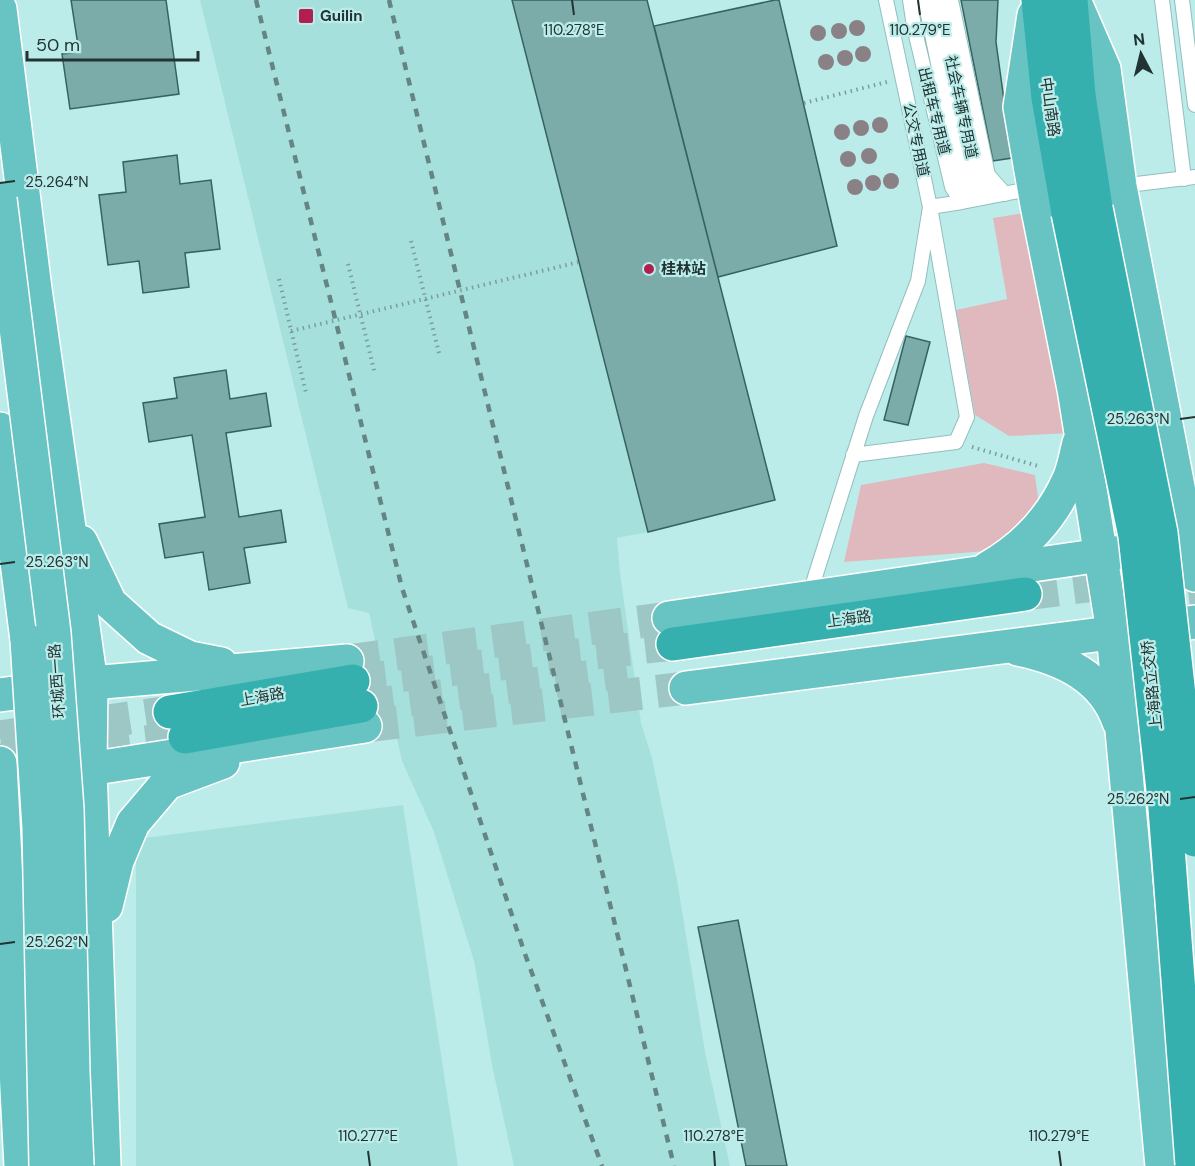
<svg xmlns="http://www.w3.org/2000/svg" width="1195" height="1166" font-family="'DM Sans','Noto Sans SC',sans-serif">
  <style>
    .built { fill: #a6e0dd }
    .green { fill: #e0b9bf }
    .building { fill: #7bacaa; stroke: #366260; stroke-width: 1.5 }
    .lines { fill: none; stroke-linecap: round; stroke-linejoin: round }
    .primary-tunnel { stroke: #9dc7c5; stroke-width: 33; stroke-dasharray: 33 16; stroke-linecap: butt }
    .trunk-tunnel { stroke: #9dc7c5; stroke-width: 33; stroke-dasharray: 33 16; stroke-linecap: butt }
    .service-casing { stroke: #91bfbd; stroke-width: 16 }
    .primary-casing { stroke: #fff; stroke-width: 36 }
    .trunk-casing { stroke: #fff; stroke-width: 36 }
    .path { stroke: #7b9e9c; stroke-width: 4; stroke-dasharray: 1.5 4.5; stroke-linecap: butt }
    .service { stroke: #fff; stroke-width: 14 }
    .primary { stroke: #68c4c2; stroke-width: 33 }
    .trunk { stroke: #36b0ae; stroke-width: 33 }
    .rail { stroke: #658583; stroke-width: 4.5; stroke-dasharray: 8 8; stroke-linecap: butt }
    .primary-bridge-casing { stroke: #fff; stroke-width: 36; stroke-linecap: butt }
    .trunk-bridge-casing { stroke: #fff; stroke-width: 36; stroke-linecap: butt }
    .path-bridge { stroke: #7b9e9c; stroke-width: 4; stroke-dasharray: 1.5 4.5; stroke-linecap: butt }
    .primary-bridge { stroke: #68c4c2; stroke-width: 33 }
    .trunk-bridge { stroke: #36b0ae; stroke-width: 33 }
    .tree { fill: #8a8186 }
    .ticks { fill: none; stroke: #213433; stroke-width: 2 }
    .poi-dot { fill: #b01f4d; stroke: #bcece9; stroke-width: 2 }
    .labels { text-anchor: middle; stroke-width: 4.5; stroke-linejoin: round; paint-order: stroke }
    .poi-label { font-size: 15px; font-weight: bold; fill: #213433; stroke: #bcece9; text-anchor: start }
    .street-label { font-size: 15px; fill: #213433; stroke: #bcece9 }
    .ticks-label { font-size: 15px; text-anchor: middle; fill: #213433; stroke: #bcece9; stroke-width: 4.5; stroke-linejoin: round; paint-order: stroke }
  </style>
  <rect width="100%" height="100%" fill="#bcece9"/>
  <path class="built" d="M200 0H512L648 532 617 538 620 573 641 723 652 758 677 880 705 1052 730 1166H514L493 1070 474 961 434 832 402 761 369 613 348 608Z
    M403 805 458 1166H136V839Z"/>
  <path class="green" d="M1031 212 1071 433 1009 436 975 415 956 310 1007 299 993 218Z
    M984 463 1035 475 1040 512 1001 550 844 562 861 485Z"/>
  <path class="building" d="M71 0H166L179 94 70 109 62 54 79 52Z
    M512 0H647L775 500 648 532Z
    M775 0H779L837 246 718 277 654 26Z
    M961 0H998L996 42 1012 158 993 161Z
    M177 155 180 184 211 180 220 249 185 253 189 287 143 293 139 261 108 265 99 195 126 192 123 162Z
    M906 336 930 342 908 425 884 420Z
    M226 370 230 399 266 393 271 426 226 433 239 517 281 510 286 542 244 548 250 583 209 590 203 552 165 558 159 524 205 517 192 435 149 442 143 403 177 398 174 378Z
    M738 920 787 1166H746L698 927Z"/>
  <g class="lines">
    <path class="primary-tunnel" d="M347 661 669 618
      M365 726 686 688"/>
    <path class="trunk-tunnel" d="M1025 594 1134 580
      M1140 602 1195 594
      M353 681 673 644
      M361 706 627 672
      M0 737 170 712
      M0 760 185 737"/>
    <g class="service-casing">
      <path id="service" d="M910 0 914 27 952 187 962 202 993 196
        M925 0 951 126 965 185 979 198
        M938 0 976 178 993 196 1034 188
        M951 0 988 175 1005 194
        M1162 0 1184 179
        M1182 0 1195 105
        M1120 186 1195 177
        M853 455 956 442 967 417 930 207 962 202
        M809 596 866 416 918 281 930 207 886 0"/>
    </g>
    <g class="primary-casing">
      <path id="primary" d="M1074 0 1104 69 1120 186 1195 575
        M0 9 35 289 91 683 90 769 104 1166
        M1034 15 1020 107 1037 205 1074 389 1113 632 1162 1166
        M0 429 27 640
        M81 542 110 603 149 638 190 658 221 664
        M988 568C1025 547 1052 518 1069 479 1074 468 1076 454 1079 443
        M669 618 1122 552
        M1018 649C1062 658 1104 677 1119 722
        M686 688 1195 622
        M0 695 91 683 347 661
        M0 763 21 1166
        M70 772 365 726
        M106 906 117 861 133 823 167 783 223 762"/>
    </g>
    <g class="trunk-casing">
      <path id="trunk" d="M1038 0 1048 98 1068 213
        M1071 0 1079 95 1096 208
        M673 644 1025 594
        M170 712 353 681
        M185 737 361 706"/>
    </g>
    <path class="path" d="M804 103 887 82
      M411 241 440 357
      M348 264 375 374
      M279 279 306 393
      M972 447 1038 466"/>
    <use href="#service" class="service"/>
    <use href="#primary" class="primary"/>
    <use href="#trunk" class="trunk"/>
    <path class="rail" d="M256 0 402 588 525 954 602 1166
      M389 0 674 1166"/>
    <g class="primary-bridge-casing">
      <path id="primary-bridge" d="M0 199 54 633 67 809 73 1073 77 1166
        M27 640 39 828 46 1166"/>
    </g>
    <g class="trunk-bridge-casing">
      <path id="trunk-bridge" d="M1096 208 1161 533 1195 840
        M1068 213 1135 536 1165 808 1192 1164"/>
    </g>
    <path class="path-bridge" d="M291 331 579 262"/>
    <use href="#primary-bridge" class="primary-bridge"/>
    <use href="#trunk-bridge" class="trunk-bridge"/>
  </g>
  <g class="tree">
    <circle cx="857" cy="28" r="8"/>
    <circle cx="839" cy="31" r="8"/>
    <circle cx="818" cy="33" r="8"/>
    <circle cx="863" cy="54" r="8"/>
    <circle cx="845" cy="58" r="8"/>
    <circle cx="826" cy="62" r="8"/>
    <circle cx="880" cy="125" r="8"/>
    <circle cx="861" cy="128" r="8"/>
    <circle cx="842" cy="132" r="8"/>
    <circle cx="869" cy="156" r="8"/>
    <circle cx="848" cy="159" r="8"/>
    <circle cx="891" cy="181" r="8"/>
    <circle cx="873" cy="183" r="8"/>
    <circle cx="855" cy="187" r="8"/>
  </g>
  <path class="ticks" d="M572 0 574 15M918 0 920 15M0 183 15 181M1180 419 1195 417M0 564 15 562M1180 799 1195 797M0 944 15 942M368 1151 370 1166M714 1151 715 1166M1059 1151 1061 1166"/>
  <g class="poi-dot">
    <rect x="298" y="8" width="16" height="16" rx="3"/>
    <circle cx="649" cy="269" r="6"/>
  </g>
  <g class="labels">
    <g class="poi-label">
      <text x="320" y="21">Guilin</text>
      <text x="661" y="274">桂林站</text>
    </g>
    <g class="street-label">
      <text transform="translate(961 107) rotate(78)" y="5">社会车辆专用道</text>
      <text transform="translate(1050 107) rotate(82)" y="5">中山南路</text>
      <text transform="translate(934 111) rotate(76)" y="5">出租车专用道</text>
      <text transform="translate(916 140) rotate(78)" y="5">公交专用道</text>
      <text transform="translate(849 619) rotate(-8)" y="5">上海路</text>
      <text transform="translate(57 681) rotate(-94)" y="5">环城西一路</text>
      <text transform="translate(1152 685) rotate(-96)" y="5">上海路立交桥</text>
      <text transform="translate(262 697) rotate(-10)" y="5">上海路</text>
    </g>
  </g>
  <g class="ticks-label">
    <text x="574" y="35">110.278°E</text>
    <text x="920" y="35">110.279°E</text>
    <text x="57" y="187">25.264°N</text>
    <text x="1138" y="424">25.263°N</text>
    <text x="57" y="567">25.263°N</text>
    <text x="1138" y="804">25.262°N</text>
    <text x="57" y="947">25.262°N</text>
    <text x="368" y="1141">110.277°E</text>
    <text x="714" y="1141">110.278°E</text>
    <text x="1059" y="1141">110.279°E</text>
  </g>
  <g transform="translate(1141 54) rotate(353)" stroke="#bcece9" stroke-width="4.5" paint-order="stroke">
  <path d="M0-4.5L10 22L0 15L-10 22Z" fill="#213433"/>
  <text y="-9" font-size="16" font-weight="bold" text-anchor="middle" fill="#213433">N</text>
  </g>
  <path d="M27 51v9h171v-9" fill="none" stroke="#213433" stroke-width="3"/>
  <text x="36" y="51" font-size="18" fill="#213433" stroke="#bcece9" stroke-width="4.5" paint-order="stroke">50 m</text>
</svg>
